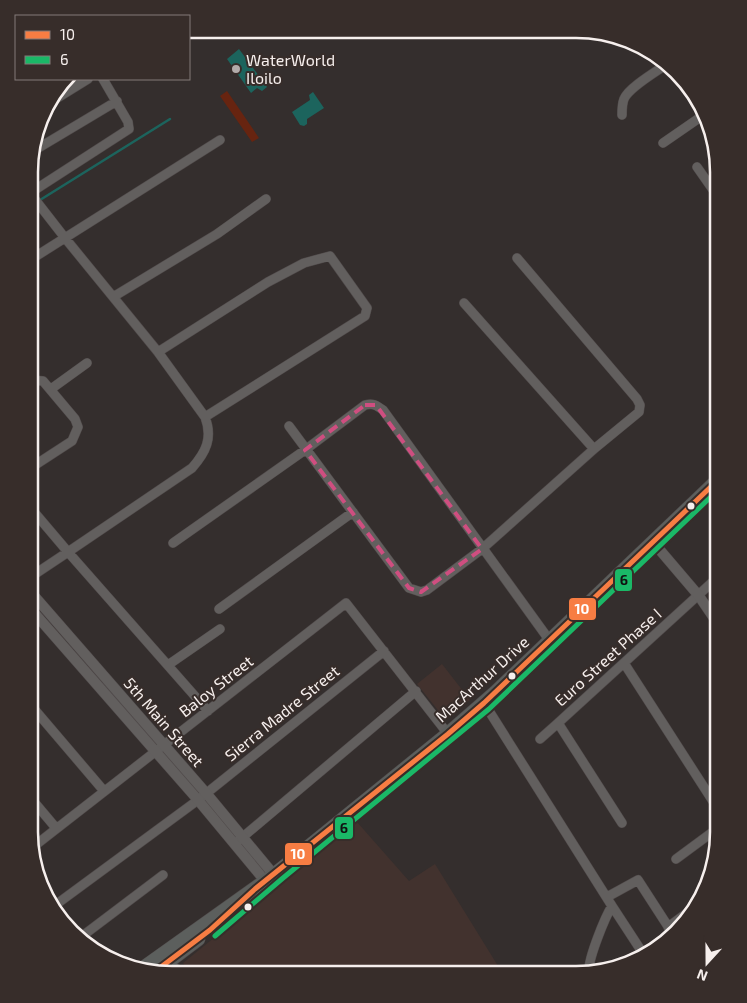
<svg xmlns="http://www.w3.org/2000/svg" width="747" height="1003" font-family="'Exo 2',sans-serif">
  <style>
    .built { fill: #42322e }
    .green { fill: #672410 }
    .water { fill: #1c645d }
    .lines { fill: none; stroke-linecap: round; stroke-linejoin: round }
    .stream { stroke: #1c645d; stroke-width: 2.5 }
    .minor-casing { stroke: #504a4a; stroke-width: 10 }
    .tertiary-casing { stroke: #504a4a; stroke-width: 11 }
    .secondary-casing { stroke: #504a4a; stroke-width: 14 }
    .primary-casing { stroke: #504a4a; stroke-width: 15 }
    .minor { stroke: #625f5e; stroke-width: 9 }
    .tertiary { stroke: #625f5e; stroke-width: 10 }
    .secondary { stroke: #625f5e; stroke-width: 12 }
    .primary { stroke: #5c5f5d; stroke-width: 14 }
    .bus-1-casing { stroke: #372d2a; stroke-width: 9 }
    .bus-2-casing { stroke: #372d2a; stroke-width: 9 }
    .bus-1 { stroke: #f77d43; stroke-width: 5 }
    .bus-2 { stroke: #1ab867; stroke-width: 5 }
    .marked { fill: none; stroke: #cf4e80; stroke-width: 4; stroke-dasharray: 10 6; stroke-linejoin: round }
    .poi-dot { fill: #b2abaa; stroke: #372d2a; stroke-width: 2 }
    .bus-dot { fill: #f6efed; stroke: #372d2a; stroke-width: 2 }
    .labels { text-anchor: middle; stroke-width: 4; stroke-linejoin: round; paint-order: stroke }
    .poi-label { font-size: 16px; fill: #f6efed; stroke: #372d2a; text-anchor: start }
    .street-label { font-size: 16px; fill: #f6efed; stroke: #372d2a }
    .rim { fill: none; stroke: #f6efed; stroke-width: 2.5 }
    .line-badge { stroke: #372d2a; stroke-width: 2 }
    .badge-label { font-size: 14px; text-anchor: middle; font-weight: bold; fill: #fff }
    .pale-badge-label { font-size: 14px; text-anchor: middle; font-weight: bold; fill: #111 }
  </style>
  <rect width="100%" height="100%" fill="#342e2d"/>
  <path class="built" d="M442 664 470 700 445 719 417 684Z
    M357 822 409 881 435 864 503 974 189 973 183 963Z"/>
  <path class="green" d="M227 91 259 138 252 142 220 96Z"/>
  <path class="water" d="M239 49 267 87 262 91 257 88 251 93 227 59Z
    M313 92 324 108 307 119V124L304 126 300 125 292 112 310 100 309 95Z"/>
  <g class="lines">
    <path class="stream" d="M40 200 170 119"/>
    <g class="minor-casing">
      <path id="minor" d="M46 105 88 79
        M622 115C622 110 622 104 624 99 628 88 657 71 667 64
        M663 143 705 114
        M30 153 117 101
        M697 167 718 197
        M30 193 65 238 158 352
        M30 193 129 129 128 122 103 79
        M30 212 39 206
        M330 256 367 308 365 316 205 417 158 352 268 282 304 263Z
        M30 260 220 140
        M113 297 217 234 266 199
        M464 303 594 449
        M51 389 87 363
        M289 426 409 588 421 592 427 590 482 549 594 449 639 412 640 405 637 399 517 258
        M29 469 72 441 78 427 75 419 43 381 30 380
        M29 506 68 552 192 468C206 452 213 438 205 417
        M173 543 305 450 365 405C373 403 376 405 383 410L550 641
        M29 578 68 552 208 711
        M219 609 353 512
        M624 663 718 809
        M168 665 220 629
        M29 703 104 791
        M484 703 612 906C605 917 588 959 589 971
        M540 739 558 723
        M29 796 56 828
        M622 823 558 723 718 577
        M238 841 416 691
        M33 847 346 603 448 734
        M676 859 718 828
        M607 897 638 880 671 931
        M54 906 198 800 384 651
        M612 906 644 955
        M668 927 695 907
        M81 937 163 875"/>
    </g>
    <g class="tertiary-casing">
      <path id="tertiary" d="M653 542 699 596 718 624
        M29 590 206 793 274 875
        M29 607 198 800 266 882"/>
    </g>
    <g class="secondary-casing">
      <path id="secondary" d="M166 963 179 973"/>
    </g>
    <g class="primary-casing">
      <path id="primary" d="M142 969 274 875 448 734 495 693 718 480
        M153 973 198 939"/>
    </g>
    <use href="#minor" class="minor"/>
    <use href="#tertiary" class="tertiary"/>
    <use href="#secondary" class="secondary"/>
    <use href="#primary" class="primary"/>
    <g class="bus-1-casing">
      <path id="bus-1" d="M153 973 210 930 255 889 448 734 484 703 718 480"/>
    </g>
    <g class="bus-2-casing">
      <path id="bus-2" d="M215 936 283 878 489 709 718 490"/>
    </g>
    <use href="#bus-1" class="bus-1"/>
    <use href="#bus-2" class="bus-2"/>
  </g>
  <path class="marked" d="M365 405H376L482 549 421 592 409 588 305 450Z"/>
  <circle class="poi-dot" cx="236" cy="69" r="5"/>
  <g class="bus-dot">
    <circle cx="691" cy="506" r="4.5"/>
    <circle cx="512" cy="676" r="4.5"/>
    <circle cx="248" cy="907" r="4.5"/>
  </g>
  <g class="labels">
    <g class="poi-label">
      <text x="246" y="66">WaterWorld<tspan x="246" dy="18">Iloilo</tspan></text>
    </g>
    <g class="street-label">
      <text transform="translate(608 657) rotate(-42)" y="6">Euro Street Phase I</text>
      <text transform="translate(482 679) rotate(-42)" y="6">MacArthur Drive</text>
      <text transform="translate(216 686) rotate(-38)" y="6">Baloy Street</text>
      <text transform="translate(282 713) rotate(-39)" y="6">Sierra Madre Street</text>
      <text transform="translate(164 722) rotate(49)" y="6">5th Main Street</text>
    </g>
  </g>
  <path d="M0 0H747V1003H0ZM172 38H576A134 134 0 0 1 710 172V832A134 134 0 0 1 576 966H172A134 134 0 0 1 38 832V172A134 134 0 0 1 172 38Z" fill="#372d2a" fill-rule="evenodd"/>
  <path class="rim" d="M172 38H576A134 134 0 0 1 710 172V832A134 134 0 0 1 576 966H172A134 134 0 0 1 38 832V172A134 134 0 0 1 172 38Z"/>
  <g class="line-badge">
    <rect x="614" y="568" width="19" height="24" rx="5" fill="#1ab867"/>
    <rect x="568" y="597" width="29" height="24" rx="5" fill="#f77d43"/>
    <rect x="334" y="816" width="20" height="24" rx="5" fill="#1ab867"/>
    <rect x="284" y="842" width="29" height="24" rx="5" fill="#f77d43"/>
  </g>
  <g class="badge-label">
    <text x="582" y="614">10</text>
    <text x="298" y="859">10</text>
  </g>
  <g class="pale-badge-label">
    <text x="624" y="585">6</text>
    <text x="344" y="833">6</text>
  </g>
  <rect x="15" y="15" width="175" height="65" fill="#372d2a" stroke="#837b78"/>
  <rect x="25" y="31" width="25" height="8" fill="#f77d43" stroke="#837b78"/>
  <text x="60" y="40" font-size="15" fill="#f6efed">10</text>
  <rect x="25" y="56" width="25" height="8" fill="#1ab867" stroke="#837b78"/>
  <text x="60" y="65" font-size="15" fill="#f6efed">6</text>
  <g transform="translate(707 963) rotate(201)" stroke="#372d2a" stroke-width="4" paint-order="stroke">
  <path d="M0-4L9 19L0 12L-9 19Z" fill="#f6efed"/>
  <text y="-8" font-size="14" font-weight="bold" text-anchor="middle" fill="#f6efed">N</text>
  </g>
</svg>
